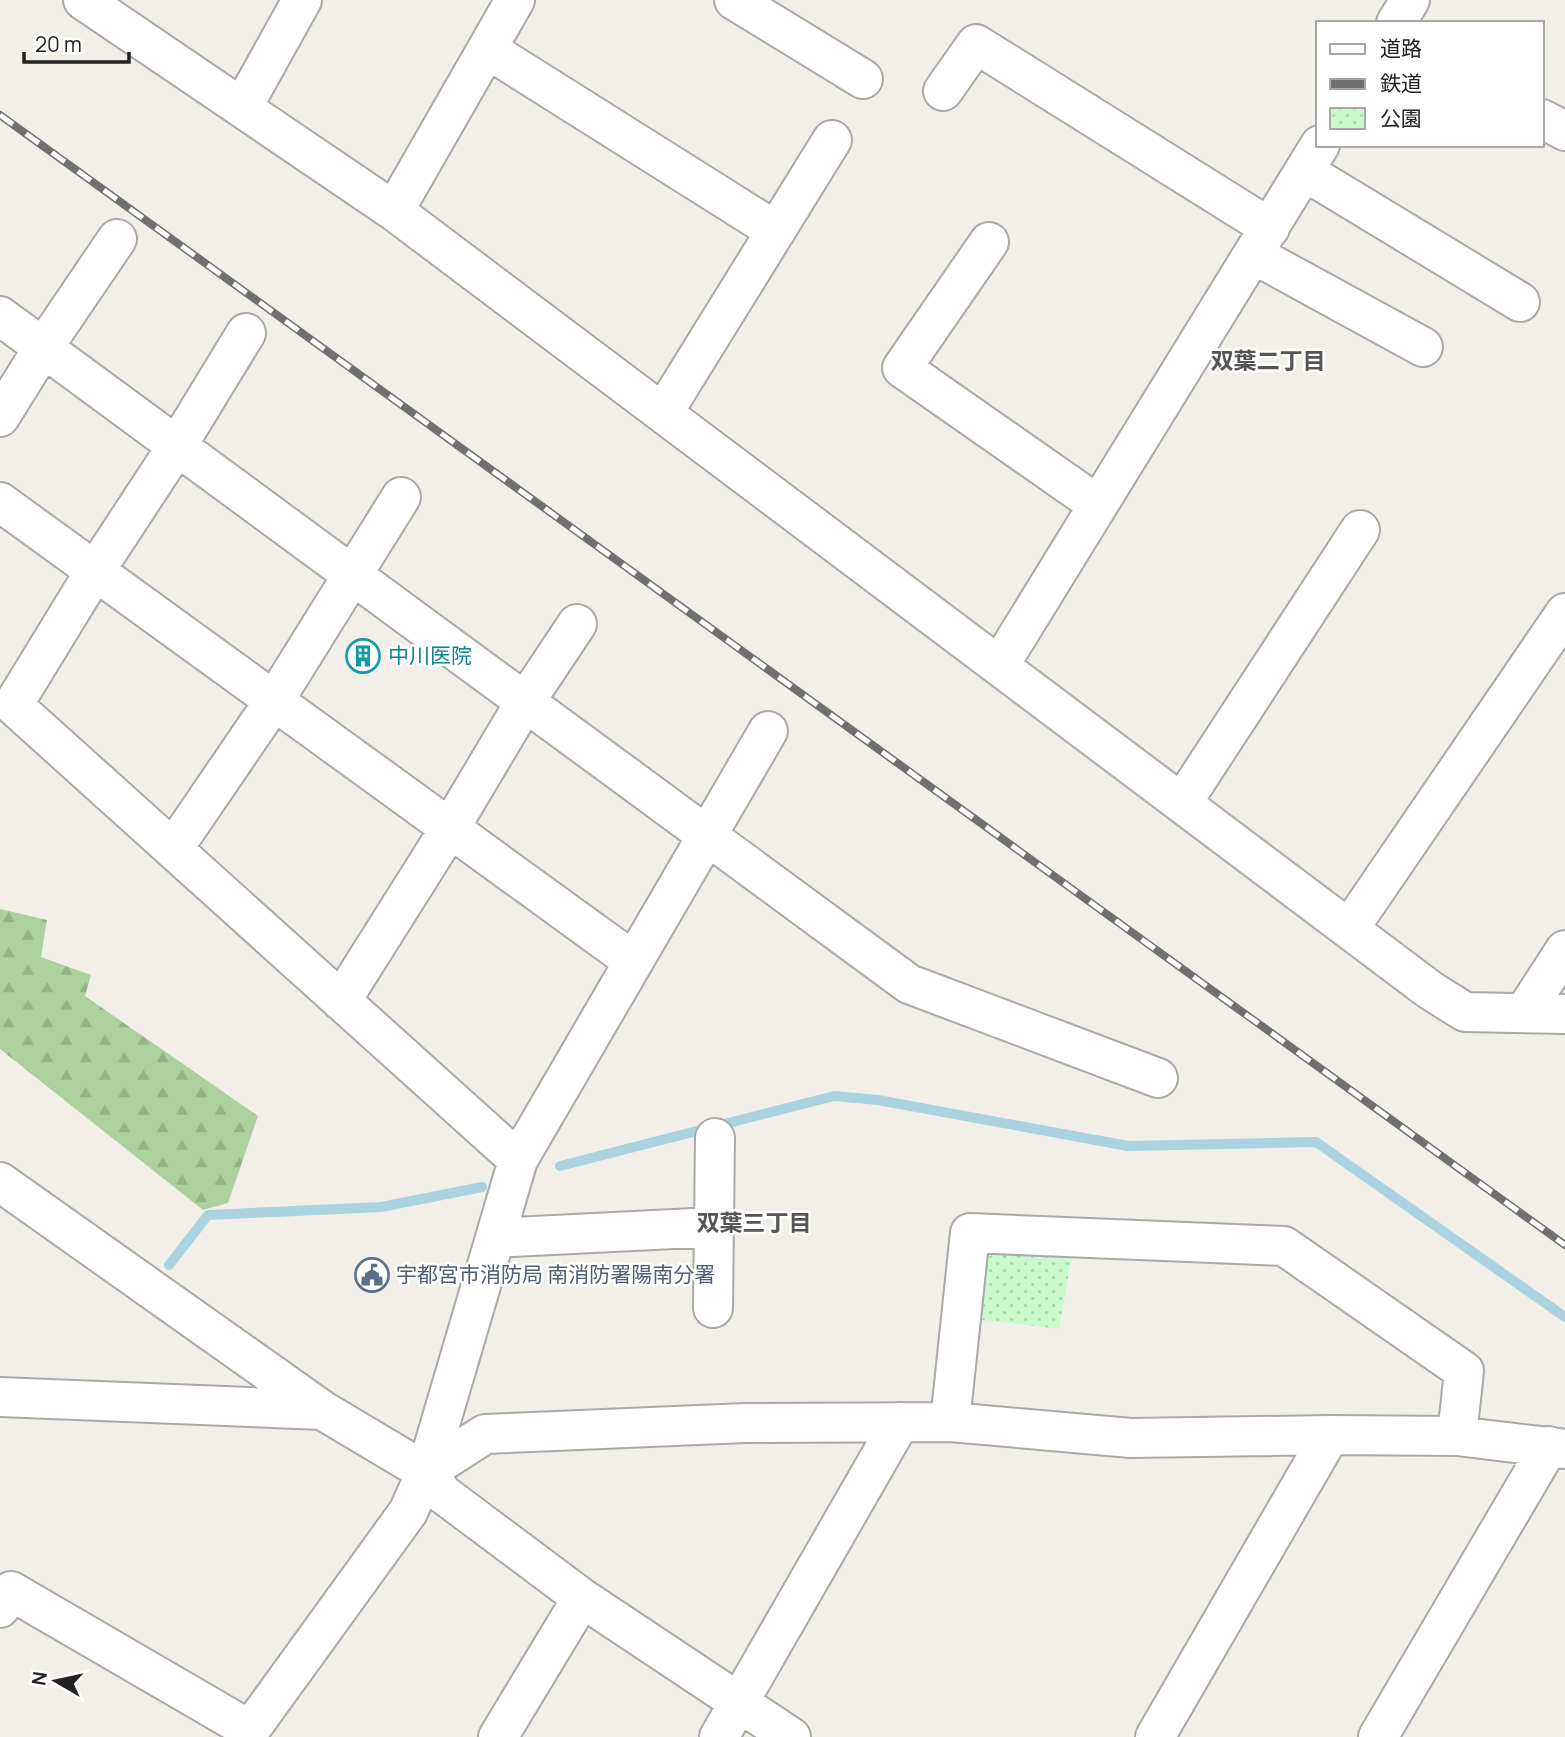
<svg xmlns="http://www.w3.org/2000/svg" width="1565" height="1737" font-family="Manrope,'Noto Sans JP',sans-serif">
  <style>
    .forest { fill: url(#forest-firs) }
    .park { fill: url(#park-dots) }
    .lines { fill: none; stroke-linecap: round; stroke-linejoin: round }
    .stream { stroke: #aad3df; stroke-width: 10 }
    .minor-casing { stroke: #a9a9a9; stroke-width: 42 }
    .minor { stroke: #fff; stroke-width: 38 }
    .rail-casing { stroke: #707070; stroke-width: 8 }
    .rail { stroke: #fff; stroke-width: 5; stroke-dasharray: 16; stroke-linecap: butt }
    .labels { text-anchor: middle; stroke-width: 5; stroke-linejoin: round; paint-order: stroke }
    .culture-label { font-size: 21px; fill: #0d838f; stroke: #fff; text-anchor: start }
    .service-label { font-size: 21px; fill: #4e5e75; stroke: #fff; text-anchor: start }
    .neighbourhood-label { font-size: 23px; font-weight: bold; fill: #555; stroke: #fff }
  </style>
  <defs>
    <pattern id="forest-firs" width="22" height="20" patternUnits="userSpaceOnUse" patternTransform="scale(1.75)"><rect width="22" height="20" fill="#add19e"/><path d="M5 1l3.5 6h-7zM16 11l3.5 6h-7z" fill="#95b388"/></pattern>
    <pattern id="park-dots" width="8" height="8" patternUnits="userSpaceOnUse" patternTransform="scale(1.75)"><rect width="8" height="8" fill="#c8facc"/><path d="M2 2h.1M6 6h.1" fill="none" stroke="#acd6af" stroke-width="1.8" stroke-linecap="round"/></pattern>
  </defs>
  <rect width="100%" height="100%" fill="#f2efe9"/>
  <path class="forest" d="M0 909 47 920 41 957 91 975 85 996 258 1116 228 1203 203 1210 0 1049Z"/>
  <path class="park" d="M1007 1246 1073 1250 1059 1329 975 1319 985 1259Z"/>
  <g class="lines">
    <path class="stream" d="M560 1166 834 1096 878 1100 1128 1146 1316 1142 1565 1317
      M169 1265 208 1215 381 1207 482 1187"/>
    <g class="minor-casing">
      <path id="minor" d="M83 0 394 211 1430 990 1465 1012 1565 1014
        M734 0 863 79
        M1396 23 1410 0
        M487 49 776 231
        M943 91 976 44 1270 228
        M242 108 302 0
        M1542 119 1565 131
        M1304 171 1520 302
        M394 211 515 0
        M989 242 902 368 1098 505
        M1253 254 1423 347
        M0 316 909 984 1158 1078
        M246 333 177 446 95 571 13 705 518 1160
        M663 413 832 140
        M0 417 43 348 117 239
        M0 502 633 961
        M999 666 1320 145
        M1182 803 1360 530
        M173 849 274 701 401 497
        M1349 929 1565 613
        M341 1001 450 828 525 702 577 624
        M1524 1013 1565 950
        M0 1182 322 1410 426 1472 443 1494 582 1598 791 1737
        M495 1238 714 1227
        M713 1308 715 1138
        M0 1397 322 1410
        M950 1422 970 1233 1284 1246 1464 1371 1457 1436
        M426 1472 485 1434 746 1423 950 1422 1131 1438 1330 1435 1457 1436 1565 1449
        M0 1608 11 1591 250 1730
        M245 1737 408 1512 426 1472 518 1160 768 731
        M498 1737 582 1598
        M719 1737 900 1422
        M1155 1737 1330 1435
        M1378 1737 1549 1446"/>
    </g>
    <use href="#minor" class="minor"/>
    <g class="rail-casing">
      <path id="rail" d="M0 115 1565 1245"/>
    </g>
    <use href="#rail" class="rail"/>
  </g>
  <defs>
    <g id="building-ring" transform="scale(1.75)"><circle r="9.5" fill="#fff" stroke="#0f9aa8" stroke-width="1.5"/><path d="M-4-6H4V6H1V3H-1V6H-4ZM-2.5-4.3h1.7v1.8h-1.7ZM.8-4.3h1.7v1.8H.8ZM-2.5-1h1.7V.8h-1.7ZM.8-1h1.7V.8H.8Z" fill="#0f9aa8"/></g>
    <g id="civic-ring" transform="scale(1.75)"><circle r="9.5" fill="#fff" stroke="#5c6f8a" stroke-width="1.5"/><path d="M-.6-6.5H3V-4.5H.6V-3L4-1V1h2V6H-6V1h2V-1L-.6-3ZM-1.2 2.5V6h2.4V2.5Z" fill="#5c6f8a"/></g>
  </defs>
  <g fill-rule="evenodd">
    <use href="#building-ring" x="363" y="656"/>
    <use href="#civic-ring" x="372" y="1275"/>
  </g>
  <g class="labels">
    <g class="culture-label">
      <text x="388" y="663">中川医院</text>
    </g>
    <g class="service-label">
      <text x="396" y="1282">宇都宮市消防局 南消防署陽南分署</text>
    </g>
    <g class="neighbourhood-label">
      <text x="1268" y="369">双葉二丁目</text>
      <text x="754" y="1231">双葉三丁目</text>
    </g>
  </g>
  <rect x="1316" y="21" width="228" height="126" fill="#ffffff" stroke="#a7a7a7" stroke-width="2"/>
  <rect x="1330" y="44" width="35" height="10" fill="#ffffff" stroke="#a7a7a7" stroke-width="2"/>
  <text x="1380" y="56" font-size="21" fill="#222222">道路</text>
  <rect x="1330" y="79" width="35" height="10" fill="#707070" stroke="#a7a7a7" stroke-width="2"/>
  <text x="1380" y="91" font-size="21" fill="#222222">鉄道</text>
  <rect x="1330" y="108" width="35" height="21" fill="url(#park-dots)" stroke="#a7a7a7" stroke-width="2"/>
  <text x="1380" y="126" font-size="21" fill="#222222">公園</text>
  <g transform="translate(56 1681) rotate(279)" stroke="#ffffff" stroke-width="5" paint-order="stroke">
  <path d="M0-5L12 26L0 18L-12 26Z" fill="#222222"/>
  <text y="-10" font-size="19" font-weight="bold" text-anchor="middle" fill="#222222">N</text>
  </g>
  <path d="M24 52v10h105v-10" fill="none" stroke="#222222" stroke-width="3.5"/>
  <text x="35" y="52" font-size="21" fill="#222222" stroke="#ffffff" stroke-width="5" paint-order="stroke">20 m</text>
</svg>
